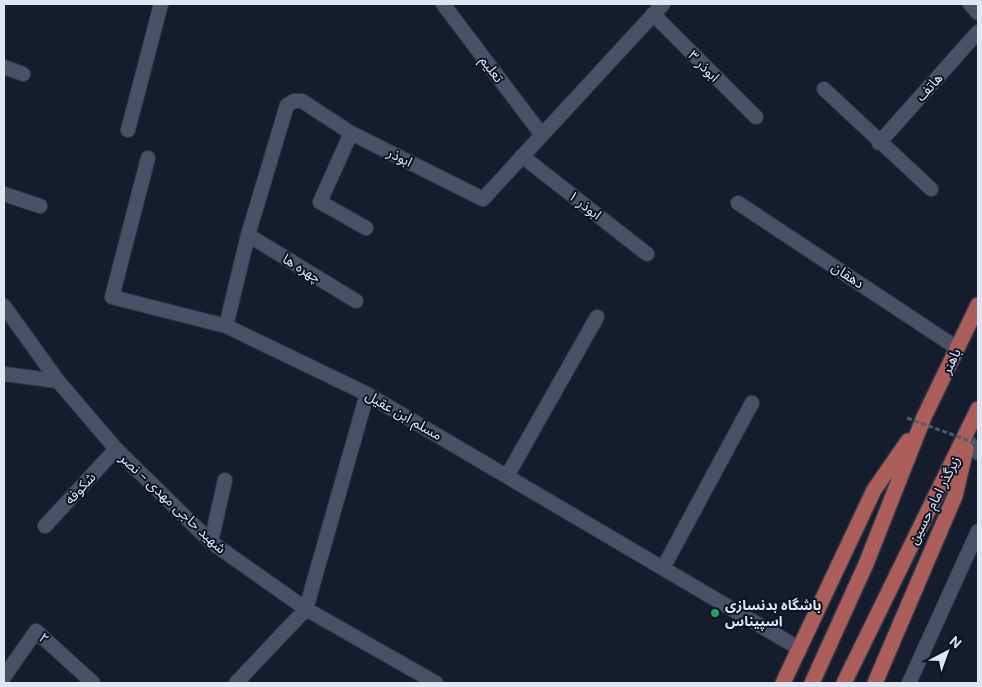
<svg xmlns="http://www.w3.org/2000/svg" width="982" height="687" font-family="'DM Sans','Noto Sans Arabic',sans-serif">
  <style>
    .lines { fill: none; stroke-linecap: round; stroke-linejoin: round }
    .street-casing { stroke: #333746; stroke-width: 16 }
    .primary-casing { stroke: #333746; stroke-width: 18 }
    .street { stroke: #485167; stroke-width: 14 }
    .primary { stroke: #ac5f5a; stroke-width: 15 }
    .path-bridge { stroke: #535a6a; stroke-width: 3; stroke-dasharray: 5 2.5; stroke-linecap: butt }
    .leisure-dot { fill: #2e9e5b; stroke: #0c1324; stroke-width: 2 }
    .labels { text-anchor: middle; stroke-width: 4; stroke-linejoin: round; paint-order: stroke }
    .street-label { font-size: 14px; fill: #dfe5f2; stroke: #0c1324 }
    .poi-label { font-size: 14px; font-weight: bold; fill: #dfe5f2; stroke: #0c1324; text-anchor: start }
  </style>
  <rect width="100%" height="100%" fill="#141c2e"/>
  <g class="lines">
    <g class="street-casing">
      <path id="street" d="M443 4 542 135
        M970 4 978 13
        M653 14 756 117
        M4 67 23 74
        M824 89 931 189
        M128 130 161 4
        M351 133 320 202 366 228
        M879 143 978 32
        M522 156 647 254
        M148 158 112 297 226 326 367 394 800 649
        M4 194 40 206
        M738 203 957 348
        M248 235 356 301
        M4 306 58 381 116 449 211 542 306 609 436 683
        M226 326 248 235 287 105 294 101H302L351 133 483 199 663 4
        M4 374 58 381
        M968 441 978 453
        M507 476 597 317
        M45 526 116 449
        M211 542 225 480
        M663 568 752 403
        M4 677 36 631 93 683
        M236 683 306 609 367 394
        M909 683 978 531"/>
    </g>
    <g class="primary-casing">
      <path id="primary" d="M783 683 874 490 908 441
        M812 683 866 564 924 417 978 305
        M844 683 978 409
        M875 683 955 496 966 449"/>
    </g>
    <use href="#street" class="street"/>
    <use href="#primary" class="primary"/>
    <path class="path-bridge" d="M907 418 978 444"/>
  </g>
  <circle class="leisure-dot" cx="715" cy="613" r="5"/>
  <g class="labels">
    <g class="street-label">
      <text transform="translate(704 66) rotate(45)" y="5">ابوذر ۳</text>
      <text transform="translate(492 69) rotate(53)" y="5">تعلیم</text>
      <text transform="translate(929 87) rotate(-48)" y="5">هاتف</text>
      <text transform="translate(400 157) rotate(27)" y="5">ابوذر</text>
      <text transform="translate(585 205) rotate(38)" y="5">ابوذر ۱</text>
      <text transform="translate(302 268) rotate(31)" y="5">چهره ها</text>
      <text transform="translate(848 275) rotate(34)" y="5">دهقان</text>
      <text transform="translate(951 361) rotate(-64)" y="5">باهنر</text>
      <text transform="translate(404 415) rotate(30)" y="5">مسلم ابن عقیل</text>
      <text transform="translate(80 488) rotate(-47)" y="5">شکوفه</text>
      <text transform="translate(934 500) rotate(-63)" y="5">زیرگذر امام حسین</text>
      <text transform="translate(173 503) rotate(43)" y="5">شهید حاجی مهدی - نصر</text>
      <text transform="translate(44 638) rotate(41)" y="5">۲</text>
    </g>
    <g class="poi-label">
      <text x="725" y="610">باشگاه بدنسازی<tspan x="725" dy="16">اسپیناس</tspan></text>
    </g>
  </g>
  <rect width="982" height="687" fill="none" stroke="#dfe5f2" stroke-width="10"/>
  <g transform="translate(947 652) rotate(41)" stroke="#0c1324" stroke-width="4" paint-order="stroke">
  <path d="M0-4L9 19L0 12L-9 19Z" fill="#dfe5f2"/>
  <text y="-8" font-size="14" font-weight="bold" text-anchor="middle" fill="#dfe5f2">N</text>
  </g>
</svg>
